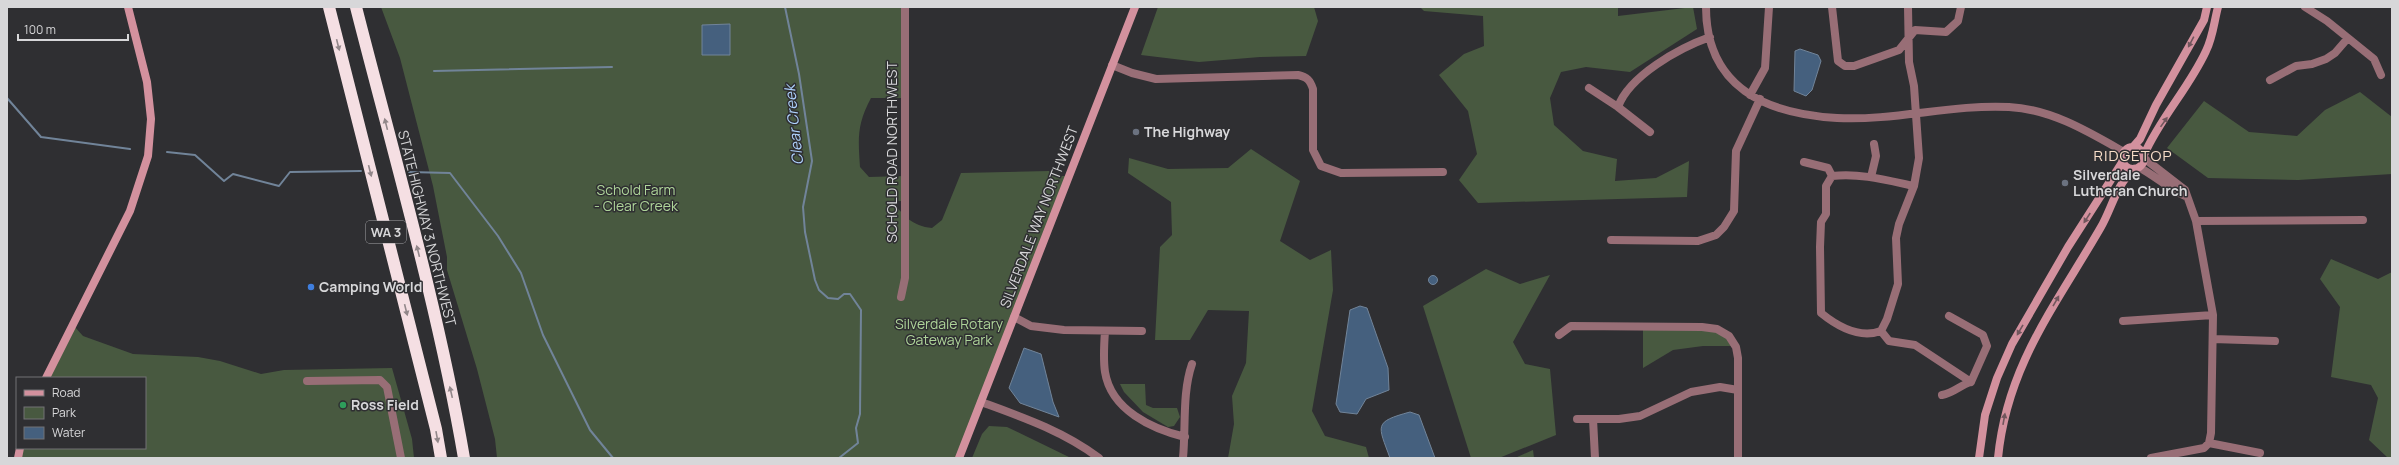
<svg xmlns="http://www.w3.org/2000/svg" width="2399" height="465" font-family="Manrope,sans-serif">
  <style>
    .green { fill: #485940 }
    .water { fill: #45607e; stroke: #718499 }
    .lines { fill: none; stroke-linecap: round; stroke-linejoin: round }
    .stream { stroke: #718499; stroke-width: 2 }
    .minor { stroke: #986e76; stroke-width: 8 }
    .secondary { stroke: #d3919e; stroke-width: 8 }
    .motorway { stroke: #f5dfe3; stroke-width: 12 }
    .oneway { fill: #71565d }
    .oneway2 { fill: #92878a }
    .worship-dot { fill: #6b7280; stroke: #2f2f32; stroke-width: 1.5 }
    .shop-dot { fill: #3f7fe0; stroke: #2f2f32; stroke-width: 1.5 }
    .leisure-dot { fill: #2e9e5b; stroke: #2f2f32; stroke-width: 1.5 }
    .labels { text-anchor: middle; stroke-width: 3; stroke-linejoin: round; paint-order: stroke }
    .shield { fill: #2f2f32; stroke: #a5a5a7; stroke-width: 1 }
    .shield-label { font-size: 13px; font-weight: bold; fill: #d7d7d9 }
    .poi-label { font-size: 14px; font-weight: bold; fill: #d7d7d9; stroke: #2f2f32; text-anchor: start }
    .street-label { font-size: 14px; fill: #d7d7d9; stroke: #2f2f32 }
    .park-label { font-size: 14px; fill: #aed499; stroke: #2f2f32 }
    .water-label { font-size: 15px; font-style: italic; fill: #aed2fd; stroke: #2f2f32 }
    .neighbourhood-label { font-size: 15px; letter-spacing: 1px; fill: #f9dfca; stroke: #2f2f32 }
  </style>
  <rect width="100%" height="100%" fill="#2f2f32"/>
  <path class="green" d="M381 7H905V98H871C857 124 858 138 860 167L869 177 905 176V201H892C904 216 912 226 932 228L942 220 961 173 1049 171 1052 176H1068L959 458H497L495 439 477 369 447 270V257L433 186 400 58Z
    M1158 7H1314L1318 21 1306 56 1260 57 1199 62 1141 55Z
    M1420 7H1618V16L1693 7 1697 29 1630 72 1586 67 1561 72 1550 98 1554 125 1583 151 1617 159 1615 181 1656 178 1689 161 1687 197 1478 203 1459 180 1477 154 1468 111 1439 75 1464 54 1484 46 1483 16 1424 11Z
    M2360 92 2392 117V174L2298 180 2208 178 2167 148 2204 101 2249 132 2297 136 2325 110Z
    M1251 149 1300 181 1280 241 1310 260 1331 250 1333 290 1312 411 1325 436 1366 447 1369 458H1228L1234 424 1232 396 1246 363 1249 311 1208 310 1190 340H1155L1160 247 1172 235 1171 202 1128 173 1129 158 1168 169 1228 168Z
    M2331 259 2378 279 2392 272V458H2388L2369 440 2378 398 2371 385 2331 377 2340 307 2320 279Z
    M1486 269 1520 284 1550 275 1513 342 1525 364 1550 369 1556 435 1499 458H1471L1423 306Z
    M74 326 83 336 133 354 198 357 220 361 261 374 284 370 392 368 412 439 414 458H18L20 448H145V378H46Z
    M1643 327 1717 329 1734 346H1703L1673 350 1643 368Z
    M1120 384H1145L1146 405 1153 408H1177L1180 417 1174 426 1168 427 1143 412 1124 392Z
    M989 426 1007 427 1071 458H972L982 434Z
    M1533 450 1534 458H1515Z"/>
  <path class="water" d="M730 24V55H702V25Z
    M1800 49 1818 55 1821 61 1812 90 1806 96 1794 91 1795 51Z
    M1428.5 280a4.5 4.5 0 1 1 9 0a4.5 4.5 0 1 1-9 0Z
    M1360 306 1367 308 1388 368 1389 390 1366 399 1357 414 1340 412 1336 404 1350 310Z
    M1024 348 1041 354 1053 402 1059 417 1020 403 1009 388Z
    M1410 412 1419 415 1435 458H1390C1378 425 1373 422 1410 412Z"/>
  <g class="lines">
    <path class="stream" d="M785 7 799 74 812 161 803 207 805 232 815 280 819 290 828 298 838 299 844 294H850L861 310 860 414 856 428 858 443 839 458
      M434 71 612 67
      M7 98 41 137 130 149
      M167 152 195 155 224 181 233 174 279 186 290 172 361 171
      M409 172 450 173 498 236 521 273 543 335 590 430 613 458"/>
    <path class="minor" d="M1706 7C1706 87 1766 114 1837 118 1895 121 1952 104 2009 107 2051 109 2089 132 2124 152
      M1832 7 1838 61 1845 66H1854L1899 50 1915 30 1946 32 1958 21 1961 7
      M2305 7 2327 21 2374 59 2381 75
      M1112 65 1132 73 1156 79 1298 75C1307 77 1310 80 1313 89V150L1321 166 1341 173 1443 172
      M2270 80 2296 66 2312 64 2326 59 2335 53 2348 38
      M1589 88 1618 107
      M1750 95 1765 68 1769 7
      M1650 132 1618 107C1629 76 1679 48 1710 37
      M2145 159 2185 190 2196 221 2213 315 2211 433 2209 443 2204 448 2151 458
      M1804 162 1828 168 1832 176
      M2140 168C2151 173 2178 195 2186 196
      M1871 177 1876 156 1874 144
      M2196 221 2363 220
      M1611 240 1698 241 1716 235 1724 227 1734 211 1736 151 1760 99
      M901 297 905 278V7
      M1014 317 1031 326 1064 330 1142 331
      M2123 321 2213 315
      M1105 331C1104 345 1103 359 1105 372 1111 410 1152 429 1185 437
      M1881 331 1887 319 1898 284 1896 238 1899 224 1914 186 1919 158 1914 86 1909 62 1908 7
      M1881 331C1859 339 1837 326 1821 313L1820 247 1821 222 1826 214V186L1832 176C1861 173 1886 180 1914 186
      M1881 331 1889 341 1915 345 1971 382
      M1559 335 1571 326 1702 327 1717 329 1729 336 1736 347 1738 358V458
      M2213 339 2275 341
      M307 381 380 380 387 387 401 458
      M1942 395C1954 393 1960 385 1971 382L1987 346 1983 335 1949 316
      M981 402C1022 417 1063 431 1099 458
      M1577 419H1619L1640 416 1691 392 1720 387 1738 390
      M1593 419 1595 458
      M2209 443 2260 453
      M1183 458C1186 427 1182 393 1192 364"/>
    <path class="secondary" d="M2122 158a11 11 0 1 1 22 0a11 11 0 1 1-22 0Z
      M2133 147 2140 139 2156 105 2204 20 2207 7
      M2144 155C2160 118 2189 88 2206 51 2213 37 2214 22 2218 7
      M46 378 130 211 148 156 151 119 147 82 128 7
      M18 458 20 448
      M959 458 1135 7
      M1979 458 1985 415 1997 378 2012 344 2068 247 2123 161
      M1998 458C2007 365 2056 305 2101 227 2112 208 2116 185 2134 169"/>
    <path class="motorway" d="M329 7 436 429 441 458
      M356 7C394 156 438 307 464 458"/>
  </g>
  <defs><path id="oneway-solid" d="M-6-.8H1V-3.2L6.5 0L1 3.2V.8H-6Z"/></defs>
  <g class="oneway">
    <use href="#oneway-solid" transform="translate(2191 42) rotate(118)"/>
    <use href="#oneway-solid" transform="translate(2164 122) rotate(-55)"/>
    <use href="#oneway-solid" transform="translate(2087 218) rotate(123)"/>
    <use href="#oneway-solid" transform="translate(2056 301) rotate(-60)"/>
    <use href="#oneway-solid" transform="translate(2020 330) rotate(120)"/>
    <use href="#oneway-solid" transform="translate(2004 419) rotate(-80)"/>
  </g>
  <g class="oneway2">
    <use href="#oneway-solid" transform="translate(338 45) rotate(76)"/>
    <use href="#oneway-solid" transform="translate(386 124) rotate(-104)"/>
    <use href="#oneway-solid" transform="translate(370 171) rotate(76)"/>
    <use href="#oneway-solid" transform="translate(418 251) rotate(-104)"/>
    <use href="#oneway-solid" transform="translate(406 310) rotate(76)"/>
    <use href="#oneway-solid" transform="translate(451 392) rotate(-103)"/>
    <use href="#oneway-solid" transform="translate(437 437) rotate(80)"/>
  </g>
  <g class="worship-dot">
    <circle cx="1136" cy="132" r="4"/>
    <circle cx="2065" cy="183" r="4"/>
  </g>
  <circle class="shop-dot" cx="311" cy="287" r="4"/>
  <circle class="leisure-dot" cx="343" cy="405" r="4"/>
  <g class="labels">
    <rect class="shield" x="366" y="221" width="40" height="22" rx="3"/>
    <g class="shield-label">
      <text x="386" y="237">WA 3</text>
    </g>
    <g class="poi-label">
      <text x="1144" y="137">The Highway</text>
      <text x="2073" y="180">Silverdale<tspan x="2073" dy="16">Lutheran Church</tspan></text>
      <text x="319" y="292">Camping World</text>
      <text x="351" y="410">Ross Field</text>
    </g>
    <g class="street-label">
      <text transform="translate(892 152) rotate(-90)" y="5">SCHOLD ROAD NORTHWEST</text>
      <text transform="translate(1039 217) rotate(-69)" y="5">SILVERDALE WAY NORTHWEST</text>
      <text transform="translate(427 228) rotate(76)" y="5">STATE HIGHWAY 3 NORTHWEST</text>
    </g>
    <g class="park-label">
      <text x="636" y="195">Schold Farm<tspan x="636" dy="16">- Clear Creek</tspan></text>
      <text x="949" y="329">Silverdale Rotary<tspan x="949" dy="16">Gateway Park</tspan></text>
    </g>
    <g class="water-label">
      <text transform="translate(794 125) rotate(-96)" y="5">Clear Creek</text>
    </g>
    <g class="neighbourhood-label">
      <text x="2133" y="161">RIDGETOP</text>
    </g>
  </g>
  <rect width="2399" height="465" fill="none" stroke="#d7d7d9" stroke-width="16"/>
  <rect x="16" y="377" width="130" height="72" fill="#2f2f32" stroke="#727275"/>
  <rect x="24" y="390" width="20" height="6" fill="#d3919e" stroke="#727275"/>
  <text x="52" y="397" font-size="12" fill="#d7d7d9">Road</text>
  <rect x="24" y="407" width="20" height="12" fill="#485940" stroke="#727275"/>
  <text x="52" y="417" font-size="12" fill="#d7d7d9">Park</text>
  <rect x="24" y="427" width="20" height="12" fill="#45607e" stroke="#727275"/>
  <text x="52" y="437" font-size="12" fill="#d7d7d9">Water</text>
  <path d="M18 34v6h110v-6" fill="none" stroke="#d7d7d9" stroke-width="2"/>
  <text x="24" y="34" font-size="12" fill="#d7d7d9" stroke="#2f2f32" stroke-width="3" paint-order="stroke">100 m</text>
</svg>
